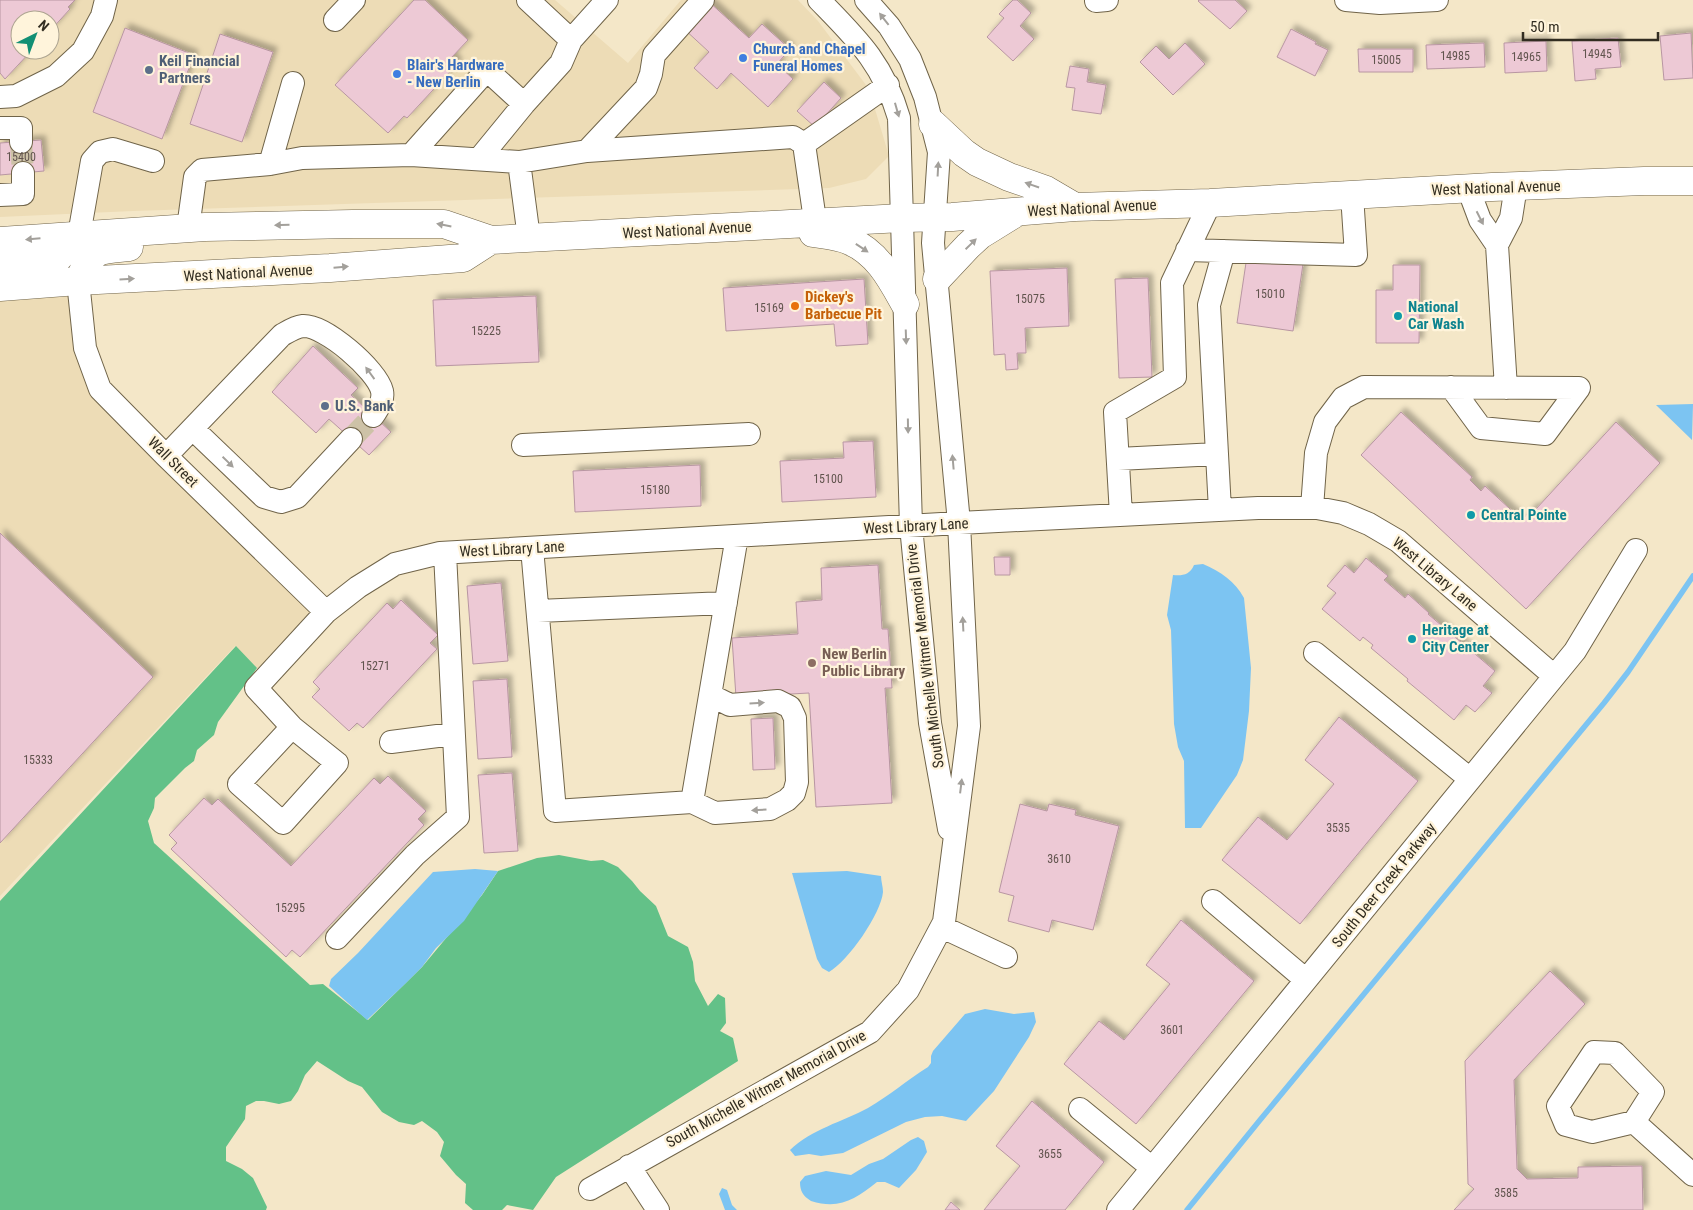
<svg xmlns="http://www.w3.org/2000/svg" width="1693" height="1210" font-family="'Roboto Condensed',sans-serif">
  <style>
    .built { fill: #eddcb6; fill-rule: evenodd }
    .forest { fill: #63c188 }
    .water { fill: #7cc4f2 }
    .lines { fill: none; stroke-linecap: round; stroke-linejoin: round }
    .stream { stroke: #7cc4f2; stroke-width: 5.5 }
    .building { fill: #edc9d5; stroke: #b896a2; filter: url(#shadow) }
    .minor-tunnel { stroke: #cdc2a7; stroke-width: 22; stroke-dasharray: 22 11; stroke-linecap: butt }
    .minor-casing { stroke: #706449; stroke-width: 24 }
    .major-casing { stroke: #706449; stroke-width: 29 }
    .minor { stroke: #fff; stroke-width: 22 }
    .major { stroke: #fff; stroke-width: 28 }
    .oneway { fill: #a3a09b }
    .shop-dot { fill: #3f7fe0; stroke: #fff4db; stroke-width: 2 }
    .service-dot { fill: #5c6f8a; stroke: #fff4db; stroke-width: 2 }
    .food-dot { fill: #e8710a; stroke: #fff4db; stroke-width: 2 }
    .culture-dot { fill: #0f9aa8; stroke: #fff4db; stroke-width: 2 }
    .education-dot { fill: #8d6e63; stroke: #fff4db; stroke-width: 2 }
    .labels { text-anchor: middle; stroke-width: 4.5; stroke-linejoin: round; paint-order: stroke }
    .number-label { font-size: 12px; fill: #61544e }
    .shop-label { font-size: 15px; font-weight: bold; fill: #366cbe; stroke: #fff4db; text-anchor: start }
    .service-label { font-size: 15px; font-weight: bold; fill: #4e5e75; stroke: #fff4db; text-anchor: start }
    .street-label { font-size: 15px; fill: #322d21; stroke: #fff4db }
    .food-label { font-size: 15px; font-weight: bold; fill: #c56008; stroke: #fff4db; text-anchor: start }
    .culture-label { font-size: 15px; font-weight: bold; fill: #0d838f; stroke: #fff4db; text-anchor: start }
    .education-label { font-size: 15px; font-weight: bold; fill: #785e54; stroke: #fff4db; text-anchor: start }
  </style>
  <defs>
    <filter id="shadow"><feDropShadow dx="4.5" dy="-4.5" stdDeviation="2.5" flood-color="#0004"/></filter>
  </defs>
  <rect width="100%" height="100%" fill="#f4e7c8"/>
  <path class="built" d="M0 0H555L628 63 681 0H798L818 21 869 89 889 156 866 179 829 188 133 211 0 217ZM20 20H50V50H20Z
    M78 281 100 389 326 612 266 677 235 646 0 896V287Z"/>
  <path class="forest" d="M236 646 257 668 218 722 214 735 197 750 194 761 185 768 155 798 154 808 148 821 154 843 310 985 323 984 368 1020 422 967 482 895 498 871 537 858 559 855 591 861 603 860 618 867 632 881 640 891 656 906 668 936 688 947 693 962 695 981 708 1006 718 994 725 998 726 1023 720 1031 733 1038 738 1061 556 1177 533 1210 507 1205 502 1210H473L465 1203 466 1184 456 1175 440 1156 444 1142 437 1132 422 1121 414 1125 399 1122 382 1112 362 1087 348 1081 317 1061 305 1075 298 1091 291 1101 279 1104 264 1101H256L246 1106 245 1119 226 1147V1161L242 1169 253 1178 267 1207 266 1210H0V901Z"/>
  <path class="water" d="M1693 404 1692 440 1656 405Z
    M1203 564C1221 572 1235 581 1244 598L1251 668 1249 711 1243 760 1237 775 1201 828H1185L1184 761 1178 747 1174 724 1171 630 1167 615 1173 575C1182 576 1190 575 1194 565Z
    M475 869 498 871 464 921 436 948 422 967 406 983 367 1020 329 986 331 979 358 953 433 872Z
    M847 871 881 876C881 881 883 887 883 892 881 914 848 961 829 972L822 968 817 959 792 873Z
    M985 1009 1014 1014 1034 1012 1036 1022 1029 1037 994 1091 966 1121 942 1116 925 1117 906 1122 843 1153 821 1156 809 1154 795 1156 790 1150C812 1129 842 1122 868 1108 889 1096 907 1080 928 1067L931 1063V1056L933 1051 965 1014Z
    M918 1137 924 1141 927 1152 916 1170 899 1188 885 1182H877C855 1199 840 1210 811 1201 803 1196 800 1191 800 1182L805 1176 826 1171 851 1175 869 1164 883 1159 911 1140Z
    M722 1188 727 1190 732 1205 737 1210H725L719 1194Z"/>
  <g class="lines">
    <path class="stream" d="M1187 1210 1260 1120 1604 703 1628 672 1693 576"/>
  </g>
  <path class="building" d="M0 0H75L68 7 70 9 50 31V20H20V50H32L5 79 0 73Z
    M414 0H425L468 40 452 57 458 63 407 118 404 116 388 133 335 85Z
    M1013 0H1017L1031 13 1020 26 1034 39 1013 61 987 37 1004 18 999 14Z
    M1199 0H1235L1247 11 1230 29 1198 1Z
    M708 1 749 38 762 24 790 49 777 64 793 79 768 107 731 73 717 89 694 68 709 52 683 28Z
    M125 28 194 55 162 139 93 112Z
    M1291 29 1316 42 1315 44 1328 50 1315 76 1277 57Z
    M1691 33 1693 78 1664 80 1660 36Z
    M220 34 273 52 242 142 190 124Z
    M1618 38 1621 67 1595 69 1596 79 1575 81 1572 41Z
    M1546 41 1547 71 1505 73 1504 43Z
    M1185 43 1205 64 1173 95 1140 62 1156 46 1169 59Z
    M1484 43 1485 67 1427 69 1426 45Z
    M1358 49H1413V72H1359Z
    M1070 66 1089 69 1087 82 1106 85 1101 114 1072 110 1075 88 1066 87Z
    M824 82 841 98 815 127 797 111Z
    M41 140 44 171 0 175V143Z
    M1247 256 1303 264 1293 331 1237 323Z
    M1393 265H1420L1419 343H1376V290H1393Z
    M1067 268 1069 326 1025 328 1026 353H1017L1018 369 1006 370 1005 354 994 355 990 271Z
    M1148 278 1152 377 1119 378 1115 279Z
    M864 279 868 344 836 346 834 324 726 331 723 288Z
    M536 296 539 362 436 366 433 300Z
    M313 346 358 388 351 395 391 432 369 455 329 419 316 433 272 392Z
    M1401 412 1472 477 1470 480 1481 491 1485 486 1522 520 1533 507 1536 509 1616 422 1660 463 1526 609 1361 455Z
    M873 441 876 497 782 502 780 461 844 458 843 442Z
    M700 465 701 506 575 512 573 471Z
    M0 533 153 677 0 843Z
    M994 557H1010V575H995Z
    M1366 558 1388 576 1384 580 1405 598 1408 594 1429 613 1428 614 1495 671 1483 686 1492 693 1475 712 1466 705 1454 720 1407 681 1408 679 1371 648 1373 645 1363 637 1360 641 1322 609 1336 593 1327 586 1345 565 1354 573Z
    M878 565 882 629H888L892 688H885L892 803 816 807 809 693 736 697 732 638 798 634 796 602 822 600 821 568Z
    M501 583 508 661 473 664 467 586Z
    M401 600 438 635 430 643 437 649 363 728 357 723 349 731 312 697 320 689 313 682 387 603 393 609Z
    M507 679 512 757 478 759 473 681Z
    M1339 717 1418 781 1300 924 1222 860 1258 817 1287 840 1334 784 1305 760Z
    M773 718 775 769 753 770 751 719Z
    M512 773 518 851 484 853 478 775Z
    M388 776 426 811 418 819 424 825 300 957 292 950 286 957 171 849 177 843 169 835 204 798 212 805 218 799 291 866 374 778 380 784Z
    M1020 804 1047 811 1049 804 1076 810 1075 815 1119 826 1093 930 1052 920 1049 932 1008 921 1014 896 999 892Z
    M1181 920 1254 981 1136 1124 1064 1064 1099 1021 1124 1040 1170 984 1146 965Z
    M1550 971 1585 1004 1514 1080 1517 1169 1527 1179 1578 1178V1167L1642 1166 1643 1210H1454L1474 1189 1468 1184 1465 1061Z
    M1032 1101 1104 1162 1065 1210H984L1020 1166 996 1146Z
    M951 1202 960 1210H945Z"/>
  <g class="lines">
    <path class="minor-tunnel" d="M21 142 23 173
      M351 439 373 416"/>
    <g class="minor-casing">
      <path id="minor" d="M528 0 571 40 607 0
        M819 0C857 39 883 63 899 118L911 526 930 723 949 829
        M1346 0 1380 3 1437 0
        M1096 1 1107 0
        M335 20 354 0
        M0 97 16 96 56 76 83 51 102 16 106 0
        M524 104 561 63 571 40
        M0 128H21V142
        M804 144 888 85
        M587 151 646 88 651 74 654 55 703 0
        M411 155 485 72H489L524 104 479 159
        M270 164 293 83
        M1468 188 1480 220 1497 245
        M0 195 23 194V173
        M188 228 195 177 202 170 270 164 302 158 411 155 519 162
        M79 235 92 161 100 152 113 149 153 161
        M529 238 519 162 587 151 793 137 804 144 817 234
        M1187 250 1356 255 1352 195
        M78 281 85 348 100 389 166 456 326 612
        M1506 388 1497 245 1511 218 1516 186
        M193 429 264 497 281 502 297 497 351 439
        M523 445 749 434
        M166 456 282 335C289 331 295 327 303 326 325 325 377 370 382 391 384 401 378 408 373 416
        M1118 459 1217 454
        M1312 508 1316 453 1325 422 1343 398 1364 387 1579 388 1545 434 1481 428 1451 387
        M1220 510 1209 305 1224 251
        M1121 515 1115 412 1175 377 1172 283 1210 203
        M532 548 555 811 692 802 737 536
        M538 611 726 603
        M1315 653 1470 779
        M292 727 239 784 283 823 337 763 292 727 256 688 326 612 358 587 395 564 440 553 959 523 1258 508H1317L1343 513 1369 524 1398 541 1554 676
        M391 742 453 734
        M692 802 715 813 770 809 787 800 794 793 797 782 795 718 790 707 778 701 730 705 710 695
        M1213 901 1306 980
        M942 927 1006 957
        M337 938 415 855 458 817 445 553
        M1594 1052 1615 1053 1653 1092 1634 1122 1592 1132 1566 1125 1558 1106Z
        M1080 1109 1152 1168
        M1634 1122 1693 1175
        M629 1166 658 1210
        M590 1189 870 1032 908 990 944 922 969 726 959 523 933 243 939 152 925 97 910 59 889 26 866 0
        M1118 1210 1575 651 1636 550"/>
    </g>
    <g class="major-casing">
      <path id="major" d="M933 124 964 153 977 162 1009 177 1046 190 1075 207
        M813 233C825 235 839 236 850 241 878 253 891 279 905 304
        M0 241 205 227 353 224H444L491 240 902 218 952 217 1075 207 1210 203 1492 187 1644 181H1693
        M0 267 48 263 57 259 79 235
        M937 279 968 246 980 235 1014 214
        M78 281C96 248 92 251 129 247
        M0 287 78 281 330 268 463 258 491 240"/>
    </g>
    <use href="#minor" class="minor"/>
    <use href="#major" class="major"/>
  </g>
  <defs><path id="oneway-solid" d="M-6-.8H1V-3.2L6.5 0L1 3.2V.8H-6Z" transform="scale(1.25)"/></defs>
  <g class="oneway">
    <use href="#oneway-solid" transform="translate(884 19) rotate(-128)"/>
    <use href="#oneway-solid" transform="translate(897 110) rotate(74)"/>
    <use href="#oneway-solid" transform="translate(938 169) rotate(-87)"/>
    <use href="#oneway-solid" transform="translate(1032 185) rotate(-161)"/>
    <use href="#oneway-solid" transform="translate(1480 218) rotate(63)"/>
    <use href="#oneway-solid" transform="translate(282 225) rotate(179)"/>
    <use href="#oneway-solid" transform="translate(444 225) rotate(-169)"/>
    <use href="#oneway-solid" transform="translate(33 239) rotate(175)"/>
    <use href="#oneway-solid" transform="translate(971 244) rotate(-44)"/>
    <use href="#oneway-solid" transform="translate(862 248) rotate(34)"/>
    <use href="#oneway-solid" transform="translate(341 267) rotate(-5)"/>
    <use href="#oneway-solid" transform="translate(127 279) rotate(-3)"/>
    <use href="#oneway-solid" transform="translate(906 337) rotate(88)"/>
    <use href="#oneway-solid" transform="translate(370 373) rotate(-126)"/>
    <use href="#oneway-solid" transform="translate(908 426) rotate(89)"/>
    <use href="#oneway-solid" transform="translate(228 462) rotate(44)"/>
    <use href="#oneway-solid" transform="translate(953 462) rotate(-95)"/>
    <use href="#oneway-solid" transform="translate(963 624) rotate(-93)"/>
    <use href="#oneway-solid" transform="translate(757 703) rotate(-4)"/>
    <use href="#oneway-solid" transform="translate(961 786) rotate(-83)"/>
    <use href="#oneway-solid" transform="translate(759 810) rotate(176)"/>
  </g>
  <g class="shop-dot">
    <circle cx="743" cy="58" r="5"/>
    <circle cx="397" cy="74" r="5"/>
  </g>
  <g class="service-dot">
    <circle cx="149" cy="70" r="5"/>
    <circle cx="325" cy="406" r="5"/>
  </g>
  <circle class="food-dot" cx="795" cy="306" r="5"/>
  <g class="culture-dot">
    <circle cx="1398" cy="316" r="5"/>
    <circle cx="1471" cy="515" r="5"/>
    <circle cx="1412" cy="639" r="5"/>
  </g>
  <circle class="education-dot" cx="812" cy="663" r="5"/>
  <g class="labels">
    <g class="number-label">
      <text x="1597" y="58">14945</text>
      <text x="1455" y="60">14985</text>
      <text x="1526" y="61">14965</text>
      <text x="1386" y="64">15005</text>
      <text x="21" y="161">15400</text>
      <text x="1270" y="298">15010</text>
      <text x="1030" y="303">15075</text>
      <text x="769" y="312">15169</text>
      <text x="486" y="335">15225</text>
      <text x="828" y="483">15100</text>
      <text x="655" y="494">15180</text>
      <text x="375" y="670">15271</text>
      <text x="38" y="764">15333</text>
      <text x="1338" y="832">3535</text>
      <text x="1059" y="863">3610</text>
      <text x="290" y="912">15295</text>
      <text x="1172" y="1034">3601</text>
      <text x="1050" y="1158">3655</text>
      <text x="1506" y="1197">3585</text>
    </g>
    <g class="shop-label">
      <text x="753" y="54">Church and Chapel<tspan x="753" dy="17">Funeral Homes</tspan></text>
      <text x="407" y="70">Blair's Hardware<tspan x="407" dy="17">- New Berlin</tspan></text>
    </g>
    <g class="service-label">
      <text x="159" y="66">Keil Financial<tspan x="159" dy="17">Partners</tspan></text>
      <text x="335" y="411">U.S. Bank</text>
    </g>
    <g class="street-label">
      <text transform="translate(1496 188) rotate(-2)" y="5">West National Avenue</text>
      <text transform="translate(1092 208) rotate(-3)" y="5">West National Avenue</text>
      <text transform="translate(687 230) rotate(-3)" y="5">West National Avenue</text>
      <text transform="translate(248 273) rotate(-3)" y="5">West National Avenue</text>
      <text transform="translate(173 462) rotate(45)" y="5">Wall Street</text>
      <text transform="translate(916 526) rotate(-3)" y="5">West Library Lane</text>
      <text transform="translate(512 549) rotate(-3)" y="5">West Library Lane</text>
      <text transform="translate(1435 574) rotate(40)" y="5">West Library Lane</text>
      <text transform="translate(925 656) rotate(-97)" y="5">South Michelle Witmer Memorial Drive</text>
      <text transform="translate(1384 885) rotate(-51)" y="5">South Deer Creek Parkway</text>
      <text transform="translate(766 1089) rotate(-29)" y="5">South Michelle Witmer Memorial Drive</text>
    </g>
    <g class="food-label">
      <text x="805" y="302">Dickey's<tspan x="805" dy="17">Barbecue Pit</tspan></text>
    </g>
    <g class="culture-label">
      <text x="1408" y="312">National<tspan x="1408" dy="17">Car Wash</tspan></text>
      <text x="1481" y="520">Central Pointe</text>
      <text x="1422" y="635">Heritage at<tspan x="1422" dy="17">City Center</tspan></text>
    </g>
    <g class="education-label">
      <text x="822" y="659">New Berlin<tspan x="822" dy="17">Public Library</tspan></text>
    </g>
  </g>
  <g transform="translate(35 35) rotate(42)"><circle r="24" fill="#fff4db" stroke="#ada491"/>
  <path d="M0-4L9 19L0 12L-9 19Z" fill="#128f74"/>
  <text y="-8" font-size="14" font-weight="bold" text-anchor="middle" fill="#322d21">N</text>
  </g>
  <path d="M1523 32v8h135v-8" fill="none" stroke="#322d21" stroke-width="2.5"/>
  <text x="1530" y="32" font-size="15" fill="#322d21" stroke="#fff4db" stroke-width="4" paint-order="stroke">50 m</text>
</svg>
